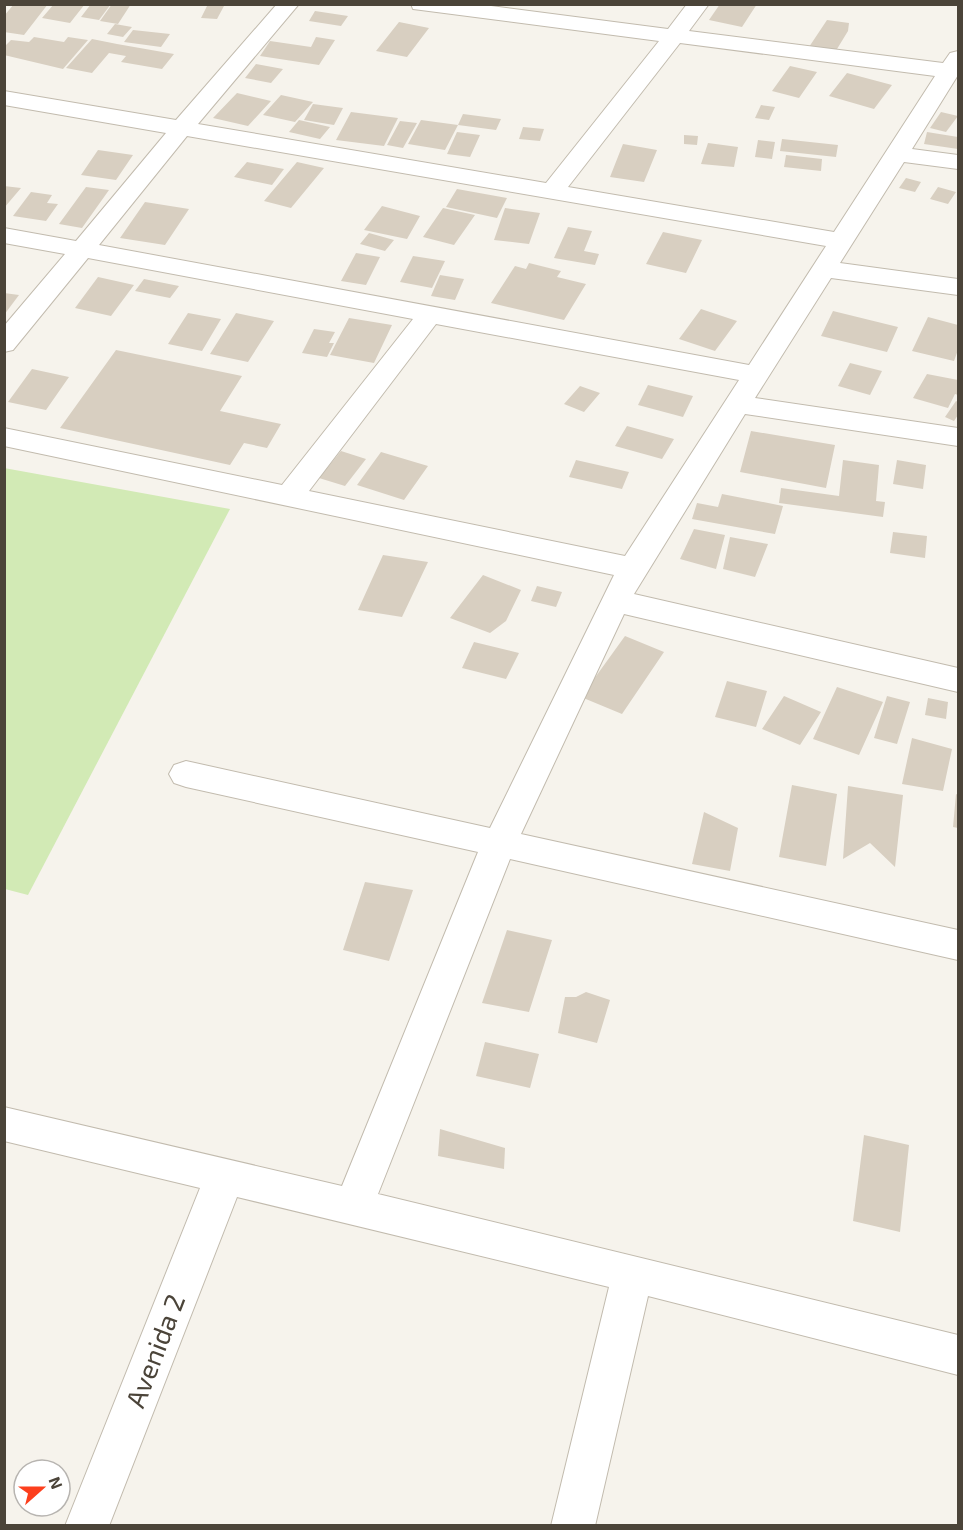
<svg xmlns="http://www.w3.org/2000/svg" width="963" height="1530" font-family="'Exo 2',sans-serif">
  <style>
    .green { fill: #d2eab5 }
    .building { fill: #d8cfc1 }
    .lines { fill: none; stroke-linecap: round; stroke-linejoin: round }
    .street-casing { stroke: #c2bbae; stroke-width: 2 }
    .street { fill: #fff; fill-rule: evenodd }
    .labels { text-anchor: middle; stroke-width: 5; stroke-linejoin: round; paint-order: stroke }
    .near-street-label { font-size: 27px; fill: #4b4439; stroke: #fff }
  </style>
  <rect width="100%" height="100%" fill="#f6f3ec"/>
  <path class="green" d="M4 468 230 509 28 895 5 889Z"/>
  <path class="building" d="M14 4H48L24 35 4 32V16Z
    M54 4H85L70 23 42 18Z
    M91 4H111L99 20 81 17Z
    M112 4H131L118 24 100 21Z
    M208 4 224 6 217 19 201 18Z
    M720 4H757L742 27 709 20Z
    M315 11 348 16 341 26 309 21Z
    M827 20 849 23 848 31 837 49 825 54 807 50Z
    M399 22 429 28 407 57 376 51Z
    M115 24 132 27 123 37 107 34Z
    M133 30 170 34 161 47 124 42Z
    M34 37 64 42 68 37 88 40 63 69 4 55V47L11 40 29 42Z
    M316 37 335 40 319 65 260 56 270 41 311 47Z
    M92 39 117 44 174 54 162 69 121 62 126 56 109 53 92 73 66 68Z
    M256 64 283 69 271 83 245 78Z
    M790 66 817 72 799 98 772 91Z
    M847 73 892 85 874 109 829 96Z
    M237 93 271 101 248 126 213 118Z
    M281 95 313 102 295 122 263 115Z
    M313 104 343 108 334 125 304 120Z
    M761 105 775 107 769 120 755 118Z
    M351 112 398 118 384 146 336 140Z
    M941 112 958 116 946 132 930 128Z
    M463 114 501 119 496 130 458 125 445 150 408 144 421 120 458 125Z
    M299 120 330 127 320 139 289 132Z
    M400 121 417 123 403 148 387 145Z
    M523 127 544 129 540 141 519 139Z
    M457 132 480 135 470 157 447 154Z
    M927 132 958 137V149L924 144Z
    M684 135 698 136 697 145 684 144Z
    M782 139 838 145 836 157 780 151Z
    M758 140 775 142 772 159 755 157Z
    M708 143 738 147 734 167 701 164Z
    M623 144 657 150 644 182 610 177Z
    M98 150 133 155 116 180 81 175Z
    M786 155 822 159 821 171 784 167Z
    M247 162 284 169 272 185 234 177Z
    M297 162 324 168 291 208 264 201Z
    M906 178 921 182 915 192 899 188Z
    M4 186 21 188 4 208Z
    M86 187 109 190 82 228 59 224Z
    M938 187 956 192 948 204 930 199Z
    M457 189 507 198 497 218 446 207Z
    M31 192 52 195 47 203 58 204 46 221 13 216Z
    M145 202 189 209 165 245 120 238Z
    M382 206 420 216 407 239 364 230Z
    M443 208 475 215 454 245 423 237Z
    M505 208 540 213 529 244 494 240Z
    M568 227 592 231 584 251 599 254 595 265 554 258Z
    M663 232 702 240 686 273 646 264Z
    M369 233 394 240 385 251 360 244Z
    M356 253 380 257 366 285 341 281Z
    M413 256 445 261 432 288 400 282Z
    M529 263 561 271 557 277 586 284 564 320 491 303 515 266 526 269Z
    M440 275 464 279 455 300 431 296Z
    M98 277 134 285 111 316 75 308Z
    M144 279 179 286 170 298 135 291Z
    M4 293 19 295 4 315Z
    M701 309 737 321 715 351 679 339Z
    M833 311 898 327 887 352 821 336Z
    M188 313 221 319 202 351 168 344Z
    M236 313 274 321 248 362 210 354Z
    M928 317 958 325V350L954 361 912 351Z
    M349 318 392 325 374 363 330 355Z
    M314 329 335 332 329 343H334L327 357 302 353Z
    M116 350 242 376 220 411 281 424 267 448 244 443 230 465 60 428Z
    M850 363 882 371 870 395 838 386Z
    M32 369 69 377 46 410 8 402Z
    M927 374 958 380V395L955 394 948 408 913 398Z
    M648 385 693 396 683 417 638 405Z
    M580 386 600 393 584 412 564 404Z
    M956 401 958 402V415L954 421 945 417Z
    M627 426 674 439 662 459 615 446Z
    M751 431 835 445 826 488 740 472Z
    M341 451 366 459 345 486 319 478Z
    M381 452 428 466 404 500 357 485Z
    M576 460 629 472 622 489 569 477Z
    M843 460 879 465 876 501 885 502 883 517 779 503 781 488 839 496Z
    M897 460 926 465 923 489 893 484Z
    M722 494 783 506 775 534 692 519 697 503 718 507Z
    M694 529 725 535 716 569 680 559Z
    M893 532 927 536 925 558 890 553Z
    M730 537 768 544 755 577 723 569Z
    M383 555 428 562 402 617 358 610Z
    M483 575 521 590 506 621 490 633 450 618Z
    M537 586 562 592 556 607 531 601Z
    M625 636 664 652 622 714 581 697Z
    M474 642 519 653 506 679 462 668Z
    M727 681 767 691 756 727 715 717Z
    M837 687 883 702 859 755 813 739Z
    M784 696 821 712 800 745 762 729Z
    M887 696 910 702 897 744 874 738Z
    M928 698 948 702 946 719 925 715Z
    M912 738 952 749 943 791 902 784Z
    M792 785 837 794 826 866 779 857Z
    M848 786 903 795 895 867 870 843 843 859Z
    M956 794 958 795V828L953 827Z
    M704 812 738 828 730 871 692 864Z
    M365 882 413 890 389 961 343 950Z
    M507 930 552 940 529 1012 482 1003Z
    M586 992 610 1000 597 1043 558 1033 565 997H576Z
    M485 1042 539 1054 530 1088 476 1076Z
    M440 1129 505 1148 504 1169 438 1156Z
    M864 1135 909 1145 900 1232 853 1221Z"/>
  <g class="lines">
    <g class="street-casing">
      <path id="street" d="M277 4H299L198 124 546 183 659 41 421 10 413 9 411 4H476L668 29 687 4H709L689 31 943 63 950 53 958 51V75L912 149 958 155V169L904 162 840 263 958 279V295L831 278 755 398 958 428V446L745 414 634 594 958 668V692L624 614 521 834 958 930V960L510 859 378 1194 958 1335V1375L648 1296 595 1526H551L609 1287 237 1197 109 1526H65L200 1188 4 1141V1107L342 1186 478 852 186 787 174 783 169 774 174 765 186 761 490 828 614 575 4 446V428L282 485 413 319 88 258 13 350 4 352V326L65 254 4 243V228L76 241 166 133 4 105V91L176 120ZM680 43 935 76 834 232 568 187ZM187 136 826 246 749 365 99 245ZM436 324 739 380 625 556 309 491Z"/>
    </g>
    <use href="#street" class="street"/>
  </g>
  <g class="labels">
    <g class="near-street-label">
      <text transform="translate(156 1351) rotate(-69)" y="9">Avenida 2</text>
    </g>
  </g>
  <rect width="963" height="1530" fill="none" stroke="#4b4439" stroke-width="12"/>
  <g transform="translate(42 1488) rotate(69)"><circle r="28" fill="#ffffff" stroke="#b7b4b0" stroke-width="1.5"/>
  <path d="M0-4.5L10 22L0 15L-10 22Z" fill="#fc3f1d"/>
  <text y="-9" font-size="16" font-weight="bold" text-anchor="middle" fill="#4b4439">N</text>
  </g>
</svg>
